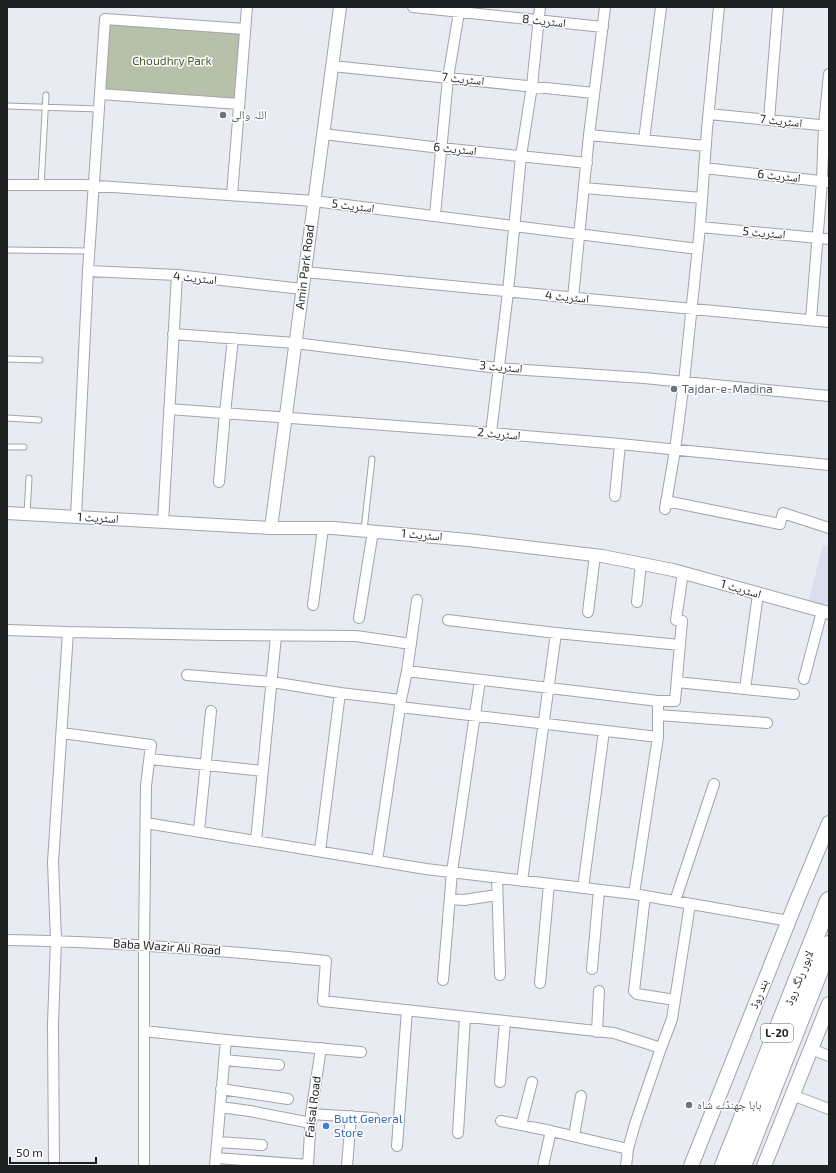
<svg xmlns="http://www.w3.org/2000/svg" width="836" height="1173" font-family="'Exo 2','Noto Naskh Arabic',sans-serif">
  <style>
    .built { fill: #dbdfed }
    .green { fill: #b7c1a9 }
    .lines { fill: none; stroke-linecap: round; stroke-linejoin: round }
    .service-casing { stroke: #a2a4aa; stroke-width: 7 }
    .minor-casing { stroke: #a2a4aa; stroke-width: 12 }
    .tertiary-casing { stroke: #a2a4aa; stroke-width: 14 }
    .secondary-casing { stroke: #a2a4aa; stroke-width: 16 }
    .motorway-casing { stroke: #a2a4aa; stroke-width: 20 }
    .service { stroke: #fff; stroke-width: 5 }
    .minor { stroke: #fff; stroke-width: 10 }
    .tertiary { stroke: #fff; stroke-width: 12 }
    .secondary { stroke: #fff; stroke-width: 14 }
    .motorway { stroke: #fff; stroke-width: 18 }
    .worship-dot { fill: #6b7280; stroke: #fff; stroke-width: 1.5 }
    .shop-dot { fill: #3f7fe0; stroke: #fff; stroke-width: 1.5 }
    .labels { text-anchor: middle; stroke-width: 3; stroke-linejoin: round; paint-order: stroke }
    .shield { fill: #fff; stroke: #626364; stroke-width: 1 }
    .shield-label { font-size: 11px; font-weight: bold; fill: #1f2022 }
    .street-label { font-size: 12px; fill: #1f2022; stroke: #fff }
    .park-label { font-size: 12px; fill: #495b2a; stroke: #fff }
    .worship-label { font-size: 12px; fill: #5b616d; stroke: #fff; text-anchor: start }
    .shop-label { font-size: 12px; fill: #366cbe; stroke: #fff; text-anchor: start }
  </style>
  <rect width="100%" height="100%" fill="#e9ebf2"/>
  <path class="built" d="M823 545 829 547V613L807 607Z"/>
  <path class="green" d="M105 19 245 29 239 104 100 94Z"/>
  <g class="lines">
    <g class="service-casing">
      <path id="service" d="M7 106 99 109
        M41 185 46 95
        M7 250 89 251
        M7 359 40 360
        M7 418 39 420
        M7 447H24
        M27 514 29 478
        M364 530 372 459"/>
    </g>
    <g class="minor-casing">
      <path id="minor" d="M413 7 603 27
        M605 7 589 135 706 146
        M332 66 594 93
        M100 94 239 104
        M709 114 829 126
        M769 120 778 7
        M323 134 441 148 587 163
        M644 140 661 7
        M704 168 829 182
        M7 185H84L314 201 698 249
        M584 188 702 198
        M232 195 247 7
        M435 215 448 78 459 12
        M700 227 829 239
        M88 271 177 275 302 289
        M305 272 829 322
        M573 298 589 135
        M811 320 822 181 824 125 829 74
        M173 334 295 343 498 368 644 378 829 396
        M169 409 491 433 620 444 829 465
        M491 433 508 292 521 156 532 86 540 7
        M219 482 225 413 233 338
        M615 496 620 444
        M666 501 780 524 783 513 829 528
        M665 509 675 450 684 382 700 227 707 129 719 7
        M76 517 88 271 105 19 245 29
        M163 522 177 275
        M637 602 641 563
        M313 605 323 528
        M588 612 595 555
        M359 618 373 531
        M448 620 556 633 680 645
        M7 630 68 632 53 862 56 940 53 1024 54 1166
        M68 632 219 635 356 636 411 644
        M407 671 658 701H675L682 621 676 620 683 572
        M187 675 272 682 340 693 401 700
        M804 679 822 611
        M677 682 794 694
        M745 689 758 594
        M400 707 658 737
        M658 715 767 723
        M62 733 151 745 146 786 144 945V1166
        M150 759 263 771
        M146 823 426 869 634 894 789 921
        M199 831 211 711
        M256 841 276 636
        M320 851 340 693
        M377 861 401 700 407 671 417 600
        M497 878 500 975
        M522 881 556 633
        M583 888 604 731
        M634 894 658 737V701
        M645 896 634 991 637 994 675 1000
        M450 899 464 900 497 895
        M675 901 714 784
        M7 940C77 941 147 945 217 951 253 954 290 957 326 961L323 1001 614 1033 661 1048
        M592 969 599 890
        M443 980 452 872 480 680
        M540 983 549 884
        M144 1031 226 1040 361 1052
        M597 1032 599 991
        M811 1049 829 1056
        M224 1060 279 1065
        M500 1082 505 1021
        M221 1089 288 1099
        M792 1095 829 1109
        M220 1107 250 1111 311 1123
        M311 1114 374 1118
        M501 1121 551 1131 628 1149
        M521 1125 532 1082
        M458 1133 465 1017
        M574 1136 581 1096
        M217 1142 262 1145
        M397 1146 407 1010
        M216 1158 308 1165
        M215 1166 226 1040
        M308 1166 311 1114 321 1048
        M347 1166 351 1116
        M543 1166 551 1131
        M626 1166 628 1149 635 1124 661 1048 672 1019 690 904"/>
    </g>
    <g class="tertiary-casing">
      <path id="tertiary" d="M7 513 271 528H333L468 540 602 556 673 570 829 613
        M271 528 340 7"/>
    </g>
    <g class="secondary-casing">
      <path id="secondary" d="M691 1166 797 900 829 823
        M764 1166 829 1004"/>
    </g>
    <g class="motorway-casing">
      <path id="motorway" d="M724 1166 829 901
        M742 1166 829 945"/>
    </g>
    <use href="#service" class="service"/>
    <use href="#minor" class="minor"/>
    <use href="#tertiary" class="tertiary"/>
    <use href="#secondary" class="secondary"/>
    <use href="#motorway" class="motorway"/>
  </g>
  <g class="worship-dot">
    <circle cx="223" cy="115" r="4"/>
    <circle cx="674" cy="389" r="4"/>
    <circle cx="689" cy="1105" r="4"/>
  </g>
  <circle class="shop-dot" cx="326" cy="1126" r="4"/>
  <g class="labels">
    <rect class="shield" x="761" y="1024" width="32" height="18" rx="3"/>
    <g class="shield-label">
      <text x="777" y="1037">L-20</text>
    </g>
    <g class="street-label">
      <text transform="translate(544 21) rotate(6)" y="4">اسٹریٹ 8</text>
      <text transform="translate(463 79) rotate(6)" y="4">اسٹریٹ 7</text>
      <text transform="translate(781 121) rotate(6)" y="4">اسٹریٹ 7</text>
      <text transform="translate(455 149) rotate(6)" y="4">اسٹریٹ 6</text>
      <text transform="translate(779 176) rotate(6)" y="4">اسٹریٹ 6</text>
      <text transform="translate(353 206) rotate(7)" y="4">اسٹریٹ 5</text>
      <text transform="translate(764 233) rotate(5)" y="4">اسٹریٹ 5</text>
      <text transform="translate(305 267) rotate(-83)" y="4">Amin Park Road</text>
      <text transform="translate(195 278) rotate(6)" y="4">اسٹریٹ 4</text>
      <text transform="translate(567 297) rotate(5)" y="4">اسٹریٹ 4</text>
      <text transform="translate(501 367) rotate(5)" y="4">اسٹریٹ 3</text>
      <text transform="translate(499 434) rotate(5)" y="4">اسٹریٹ 2</text>
      <text transform="translate(98 518) rotate(3)" y="4">اسٹریٹ 1</text>
      <text transform="translate(422 535) rotate(5)" y="4">اسٹریٹ 1</text>
      <text transform="translate(741 589) rotate(16)" y="4">اسٹریٹ 1</text>
      <text transform="translate(167 947) rotate(4)" y="4">Baba Wazir Ali Road</text>
      <text transform="translate(799 978) rotate(-68)" y="4">لاہور رنگ روڈ</text>
      <text transform="translate(759 994) rotate(-68)" y="4">بند روڈ</text>
      <text transform="translate(313 1107) rotate(-83)" y="4">Faisal Road</text>
    </g>
    <g class="park-label">
      <text x="172" y="65">Choudhry Park</text>
    </g>
    <g class="worship-label">
      <text x="231" y="119">اللہ والی</text>
      <text x="682" y="393">Tajdar-e-Madina</text>
      <text x="697" y="1109">بابا جھنڈے شاہ</text>
    </g>
    <g class="shop-label">
      <text x="334" y="1123">Butt General<tspan x="334" dy="14">Store</tspan></text>
    </g>
  </g>
  <rect width="836" height="1173" fill="none" stroke="#1f2022" stroke-width="16"/>
  <path d="M10 1157v6h86v-6" fill="none" stroke="#1f2022" stroke-width="2"/>
  <text x="16" y="1157" font-size="12" fill="#1f2022" stroke="#ffffff" stroke-width="3" paint-order="stroke">50 m</text>
</svg>
